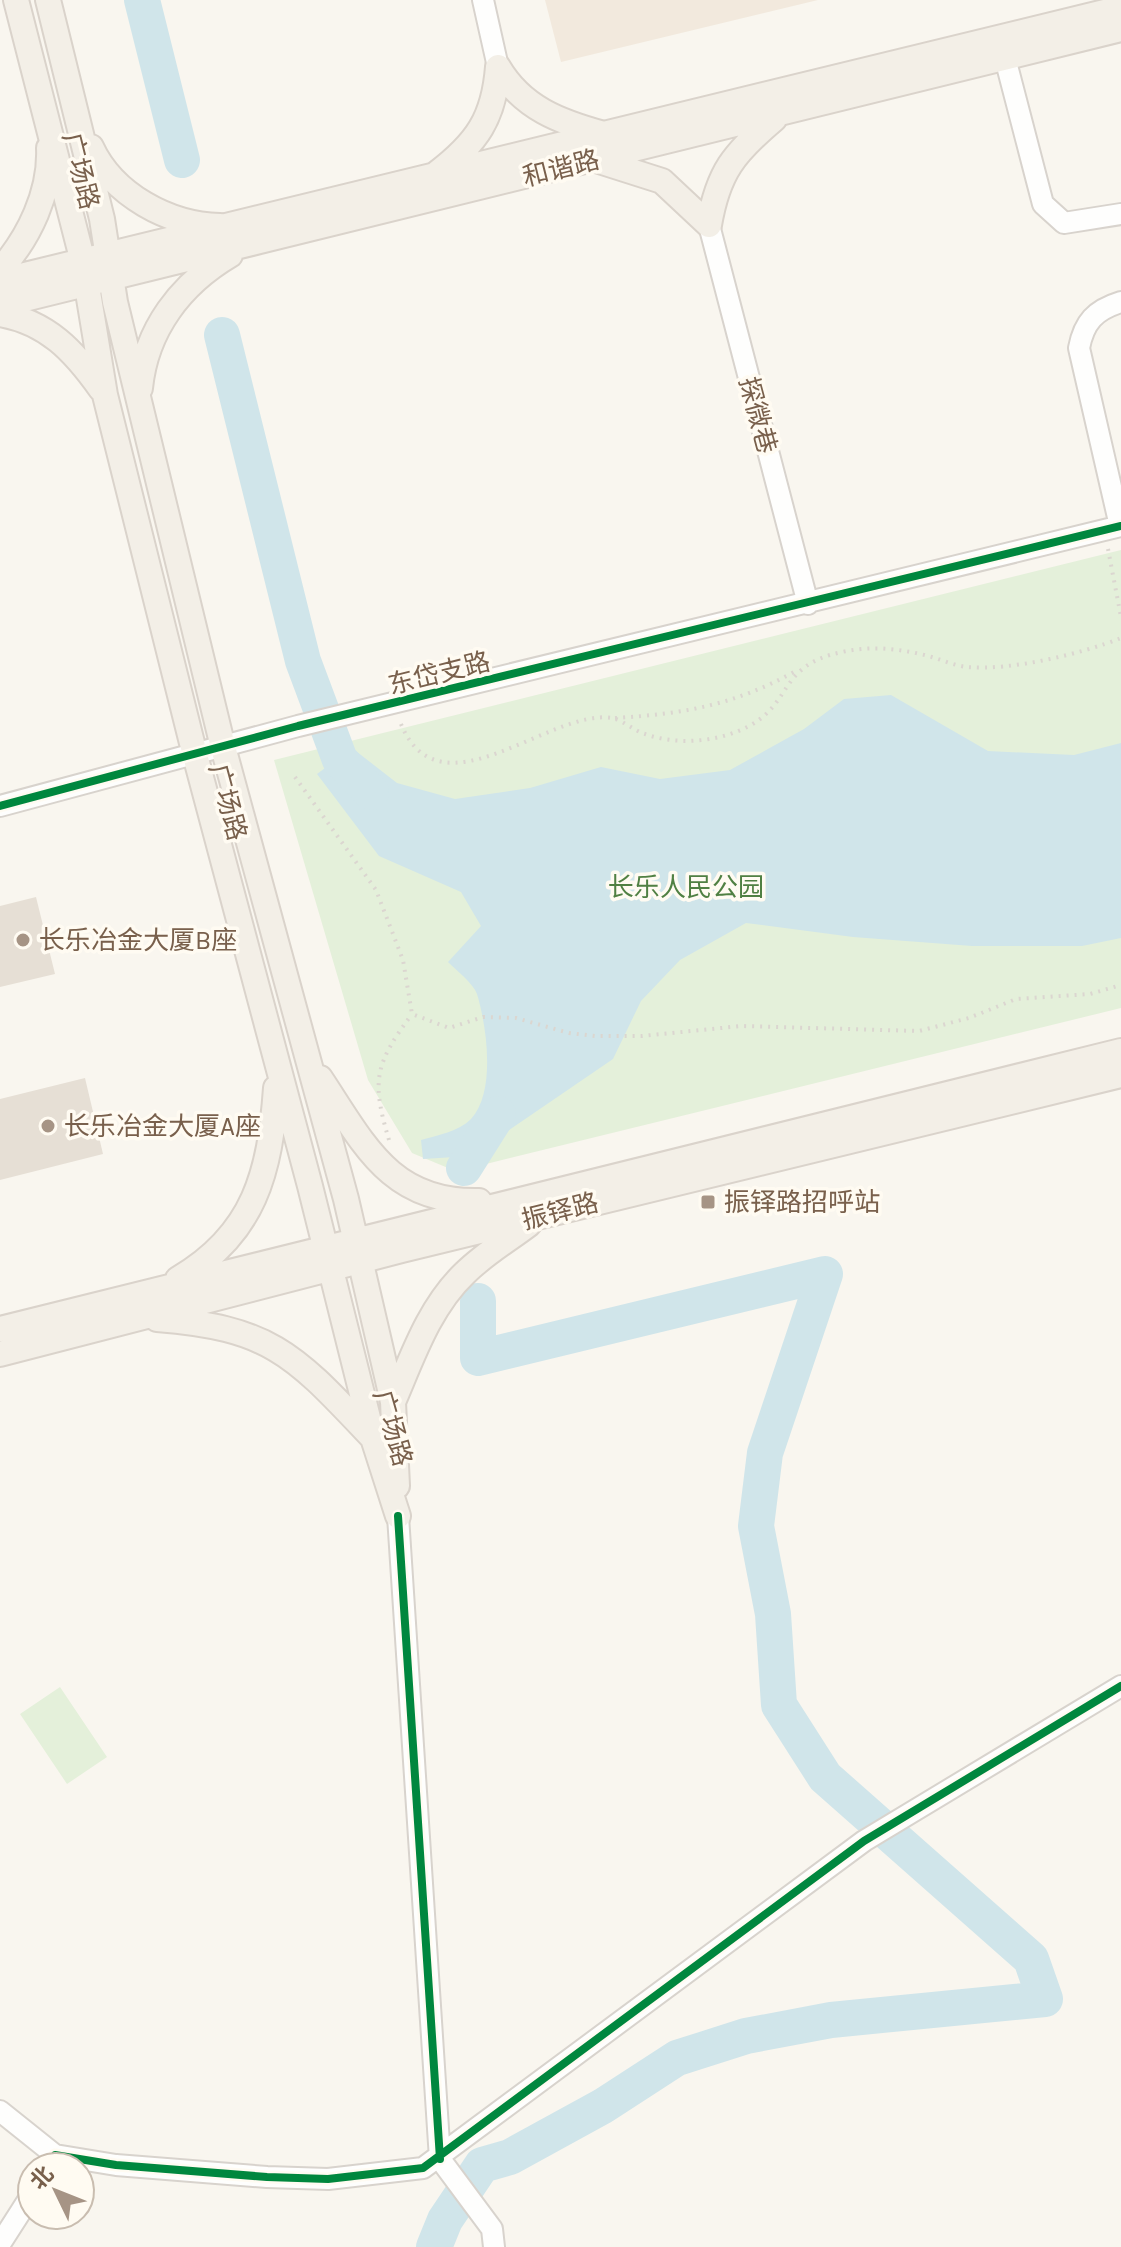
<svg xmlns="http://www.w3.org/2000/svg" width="1121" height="2247" font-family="Karla,'Noto Sans SC',sans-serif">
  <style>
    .residential { fill: #f2e9dd }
    .green { fill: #e4f0da }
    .water { fill: #d0e5ea }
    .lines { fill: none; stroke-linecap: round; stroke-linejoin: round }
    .river { stroke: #d0e5ea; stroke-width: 36 }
    .building { fill: #e6dfd5 }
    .minor-casing { stroke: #d8d3cd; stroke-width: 24 }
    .major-casing { stroke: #dad3cb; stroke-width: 28 }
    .path { stroke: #dbd6d0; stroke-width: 4; stroke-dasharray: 2 6; stroke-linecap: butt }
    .minor { stroke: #fefefd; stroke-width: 20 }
    .major { stroke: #f3efe7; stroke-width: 24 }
    .cycleway-casing { stroke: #fffbf2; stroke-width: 13 }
    .cycleway { stroke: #00873e; stroke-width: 8 }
    .poi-dot { fill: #a69485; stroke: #fffbf2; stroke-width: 3 }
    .labels { text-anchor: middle; stroke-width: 7; stroke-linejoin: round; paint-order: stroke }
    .street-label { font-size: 26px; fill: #79604c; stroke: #fffbf2 }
    .park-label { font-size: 26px; fill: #508043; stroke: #fffbf2 }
    .poi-label { font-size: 26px; fill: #79604c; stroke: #fffbf2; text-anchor: start }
  </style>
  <rect width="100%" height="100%" fill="#f9f6ef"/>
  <path class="residential" d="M545 0H818L561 62Z"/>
  <path class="green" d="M1121 550V1008L486 1164 448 1168 412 1153 368 1080 274 760Z
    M60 1687 107 1757 67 1784 20 1714Z"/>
  <path class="water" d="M891 695 988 751 1074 755 1121 743V938L1082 946H972L853 937 746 923 680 960 641 1001 613 1059 471 1156 423 1159 421 1140C438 1135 458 1132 471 1119 496 1092 487 1027 477 994 473 983 457 971 448 962L481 926 461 892 379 856 317 774 352 748 397 783 455 799 530 788 601 767 660 779 730 770 804 729 844 699Z"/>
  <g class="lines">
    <path class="river" d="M142 0 182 160
      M222 335 303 661 340 760 371 792
      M464 1168 498 1114
      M434 2247 445 2220 482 2165 510 2157 603 2106 677 2058 746 2036 831 2020 1045 1999 1031 1959 825 1777 779 1705 773 1614 756 1526 765 1453 825 1274 478 1358V1301"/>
  </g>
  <path class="building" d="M36 897 55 974 0 987V906Z
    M85 1078 103 1154 0 1180V1099Z"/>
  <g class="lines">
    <g class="minor-casing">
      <path id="minor" d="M483 0 498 67
        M1005 58 1043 204 1064 223 1121 214
        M709 225 808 604
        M1120 526 1079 348C1084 322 1095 310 1121 302
        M0 806 298 726 1121 526
        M398 1516 440 2159
        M0 2111 55 2155
        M440 2159 492 2229 494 2247
        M48 2167 55 2155 116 2165 267 2177 328 2179 423 2168 864 1841 1121 1686
        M0 2244 32 2194"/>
    </g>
    <g class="major-casing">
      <path id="major" d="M16 0 83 262 105 395 195 755 310 1186 373 1438 398 1516
        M48 0 102 219 115 302 223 747 346 1199 393 1402 397 1486
        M498 67C522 108 560 122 604 134
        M91 147C113 195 169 225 220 226
        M596 160 662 181 709 225
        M436 174C477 143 494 118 498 67
        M709 225C718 172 734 153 774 119
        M0 270C29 238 51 192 49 148
        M0 281 1121 8
        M0 305 1121 29
        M0 314C47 322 74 351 101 389
        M140 388C146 329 181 284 230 255
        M320 1078C364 1144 390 1203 479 1201
        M178 1279C255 1234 270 1172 276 1088
        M157 1319C273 1328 295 1356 372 1437
        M0 1329 1121 1051
        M0 1354 402 1250 1121 1075
        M393 1402C412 1358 429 1307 465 1273 484 1254 508 1240 529 1224"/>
    </g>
    <path class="path" d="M1108 549 1121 617
      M615 718C683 714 734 705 794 672
      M401 724C440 819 550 708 612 718 623 720 634 731 645 734 678 746 720 742 751 725 793 701 779 665 842 652 868 646 894 648 920 654 936 657 951 665 967 667 1010 671 1081 654 1121 638
      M295 777 376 890 403 960 412 1014 449 1028 483 1017 516 1018 569 1033 595 1036H642L741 1026 919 1031 969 1018 1016 999 1090 994 1121 985
      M389 1140C371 1080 375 1064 412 1014"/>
    <use href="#minor" class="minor"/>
    <use href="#major" class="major"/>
    <g class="cycleway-casing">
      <path id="cycleway" d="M0 806 298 726 1121 526
        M398 1516 440 2159
        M48 2167 55 2155 116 2165 267 2177 328 2179 423 2168 864 1841 1121 1686"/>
    </g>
    <use href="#cycleway" class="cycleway"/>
  </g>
  <g class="poi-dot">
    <circle cx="23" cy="940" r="8"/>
    <circle cx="48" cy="1126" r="8"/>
    <rect x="700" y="1194" width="16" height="16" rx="4"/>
  </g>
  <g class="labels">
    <g class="street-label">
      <text transform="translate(561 168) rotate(-14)" y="9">和谐路</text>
      <text transform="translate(81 171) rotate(76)" y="9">广场路</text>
      <text transform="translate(758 415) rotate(75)" y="9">探微巷</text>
      <text transform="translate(439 673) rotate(-14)" y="9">东岱支路</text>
      <text transform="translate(228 802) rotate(75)" y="9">广场路</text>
      <text transform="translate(560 1211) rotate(-14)" y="9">振铎路</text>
      <text transform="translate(393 1428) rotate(74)" y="9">广场路</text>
    </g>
    <g class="park-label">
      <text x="686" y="896">长乐人民公园</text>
    </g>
    <g class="poi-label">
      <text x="39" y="949">长乐冶金大厦B座</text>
      <text x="64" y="1135">长乐冶金大厦A座</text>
      <text x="724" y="1211">振铎路招呼站</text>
    </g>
  </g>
  <g transform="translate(56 2191) rotate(313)"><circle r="38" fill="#fffbf2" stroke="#c9bdb0" stroke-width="2"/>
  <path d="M0-6L14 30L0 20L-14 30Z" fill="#a69485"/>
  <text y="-12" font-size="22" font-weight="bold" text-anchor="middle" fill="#79604c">北</text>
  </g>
</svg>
